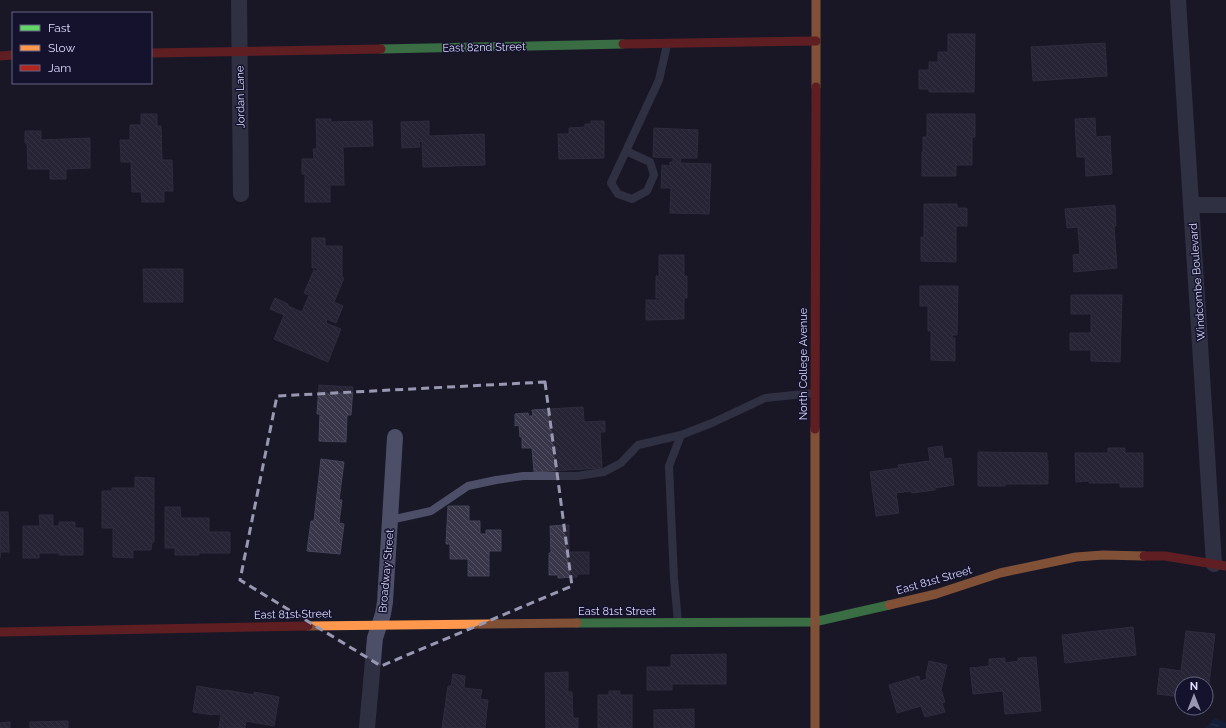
<svg xmlns="http://www.w3.org/2000/svg" width="1226" height="728" font-family="Raleway,sans-serif">
  <style>
    .water { fill: url(#water-ripples) }
    .building { fill: url(#building-back-hatch); stroke: #454359 }
    .lines { fill: none; stroke-linecap: round; stroke-linejoin: round }
    .lane { stroke: #4d4e67; stroke-width: 8 }
    .street { stroke: #4d4e67; stroke-width: 16 }
    .fast { stroke: #63d668; stroke-width: 9 }
    .slow { stroke: #ff974d; stroke-width: 9 }
    .jam { stroke: #b3261e; stroke-width: 9 }
    .marked { fill: none; stroke: #9998b3; stroke-width: 3; stroke-dasharray: 8 5; stroke-linejoin: round }
    .labels { text-anchor: middle; stroke-width: 3; stroke-linejoin: round; paint-order: stroke }
    .street-label { font-size: 11px; fill: #deddff; stroke: #14122d }
  </style>
  <defs>
    <pattern id="water-ripples" width="26" height="14" patternUnits="userSpaceOnUse"><rect width="26" height="14" fill="#0e294d"/><path d="M2 4q2-2 4 0t4 0M15 11q2-2 4 0t4 0" fill="none" stroke="#314868"/></pattern>
    <pattern id="building-back-hatch" width="6" height="6" patternUnits="userSpaceOnUse"><rect width="6" height="6" fill="#383648"/><path d="M-1 5l2 2M0 0l6 6M5-1l2 2" fill="none" stroke="#545363"/></pattern>
  </defs>
  <rect width="100%" height="100%" fill="#191827"/>
  <path class="water" d="M1215 718 1226 723V728H1205Z"/>
  <path class="building" d="M948 34H975L974 92H929V89H919V70H929V62H938V52H948Z
    M1105 43 1107 76 1033 81 1031 47Z
    M141 114H157V126H161L162 160H172L173 191H164V202H142L141 192H132L131 162H121L120 140H130V125H141Z
    M927 114H975V137H972V165H956V176H922V152H923V137H927Z
    M1095 118 1096 137 1110 136 1112 174 1086 176 1085 157H1077L1075 119Z
    M316 119H331V122L372 121 373 146 343 147 344 185H330V202H305V174H302V159H314L313 149H317Z
    M429 121V136L484 134 485 165 423 167 422 141 419 142 420 147 402 148 401 122Z
    M591 121H604V158L559 159 558 134H569V128L585 127V124H591Z
    M654 128 698 130 697 158H681L680 163 711 164 709 214 670 213 671 188H661L662 165 670 166V162H673V158L653 157Z
    M25 131H41V140L90 138V168L66 169V179H50V169H28L27 143H25Z
    M924 204H957V208H967V226H956V262L921 261V237H924Z
    M1115 205 1116 226H1114L1117 268 1074 272 1073 255 1080 254 1078 227 1067 228 1065 209Z
    M312 238H325V246H342V277L344 278 334 302 343 306 336 323 327 319 326 323 341 329 328 362 274 339 284 315 270 309 275 298 288 304V306L302 312 309 295 304 293 314 270 317 272V268H312Z
    M659 255H684V276H687V298H684V319L646 320V300H660V298H656V276H659Z
    M143 269H183V302H144Z
    M920 286H958L957 335H952V338H955V361L931 360V331H928V306H920Z
    M1071 295H1122L1120 362 1091 361V350H1070V333H1091V314H1071Z
    M319 385 353 387 351 415H347L346 442 319 441 320 414H317Z
    M583 407 584 422 605 421V432H600L602 468 534 472 532 448H522V437H520L519 425 515 426V414L528 413 529 416H533L532 410Z
    M942 446 944 459 951 458 954 485 935 488V490L912 493 911 491 896 493 899 513 876 516 870 472 899 468 898 465 930 461 928 448Z
    M1108 448H1125V453H1143V487H1120V483H1089V481L1076 482 1075 453H1108Z
    M978 452 1047 453V460H1048V484H1005V486H978Z
    M321 459 344 462 339 500H342L339 523 344 524 340 554 307 551 311 521H314Z
    M135 477 154 478V542H152L151 550H133V558L113 557V528H102V491H112V488H135Z
    M448 506H469V521H480V534H486V530H501V551H489V576H468V559H450V544H446Z
    M165 507H180L181 518H209V532H230V553H199V555H175V548H165Z
    M0 512H8L9 552H0V558Z
    M39 515H53V526H59V522H75V528H83V555H59V553H39V558H23V526H40Z
    M569 525V552H589V574H577V577L558 578V575H549V553H551L550 526Z
    M1133 627 1136 655 1065 663 1062 635Z
    M1186 631 1215 634 1207 700H1206V684H1182V697L1157 694 1160 668 1181 671Z
    M726 654V684H672V690H647V667H671V655Z
    M1036 657 1041 711 1005 714 1003 691 973 694 970 668 989 666V659L1005 658V663L1018 661V658Z
    M929 661 947 665 941 690 945 702 942 703 945 712 925 717 921 706 897 713 889 685 919 676 920 681 927 679 926 675Z
    M568 672V692H572L573 718H578V728H546L545 673Z
    M453 674 465 676 464 688 482 690 480 699 488 700 485 728H442L448 686H451Z
    M197 686 226 691V690L254 695V692L279 697 274 726 246 721 245 728H219L221 715 213 714V715L193 712Z
    M609 691H620V695H632V728H598V695H609Z
    M694 709V728H654V710Z
    M68 721V728H30V722Z
    M10 722V728H0V723Z"/>
  <g class="lines">
    <path class="lane" d="M626 151 650 162 654 175 647 191 632 199 618 194 611 183 659 80 667 45
      M390 520 431 511 468 486 496 480 523 476H577L604 472 621 463 638 445 681 435
      M678 622 674 579 669 466 681 435 712 423 765 398 814 393"/>
    <path class="street" d="M239 0 241 194
      M1178 0 1214 564
      M1192 205H1226
      M367 728 375 638 383 614 385 602 395 437"/>
    <path class="fast" d="M381 49 623 44
      M577 623 814 622 889 605"/>
    <path class="slow" d="M816 87V0
      M815 429V728
      M889 605 936 594 1000 573 1076 557 1103 555 1144 556
      M308 626 577 623"/>
    <path class="jam" d="M623 44 816 41
      M151 53 381 49
      M0 56 13 55
      M815 429 816 87
      M1144 556H1165L1226 566
      M0 632 308 626"/>
  </g>
  <path d="M0 0H1226V728H0ZM545 382 572 586 381 666 240 580 277 396Z" fill="#191827" fill-opacity=".55" fill-rule="evenodd"/>
  <path class="marked" d="M545 382 572 586 381 666 240 580 277 396Z"/>
  <g class="labels">
    <g class="street-label">
      <text transform="translate(484 47) rotate(-1)" y="4">East 82nd Street</text>
      <text transform="translate(240 97) rotate(-91)" y="4">Jordan Lane</text>
      <text transform="translate(1197 282) rotate(-94)" y="4">Windcombe Boulevard</text>
      <text transform="translate(803 364) rotate(-90)" y="4">North College Avenue</text>
      <text transform="translate(386 571) rotate(-85)" y="4">Broadway Street</text>
      <text transform="translate(934 580) rotate(-16)" y="4">East 81st Street</text>
      <text x="617" y="615">East 81st Street</text>
      <text transform="translate(293 614) rotate(-1)" y="4">East 81st Street</text>
    </g>
  </g>
  <rect x="12" y="12" width="140" height="72" fill="#14122d" stroke="#656381"/>
  <rect x="20" y="25" width="20" height="6" fill="#63d668" stroke="#656381"/>
  <text x="48" y="32" font-size="12" fill="#deddff">Fast</text>
  <rect x="20" y="45" width="20" height="6" fill="#ff974d" stroke="#656381"/>
  <text x="48" y="52" font-size="12" fill="#deddff">Slow</text>
  <rect x="20" y="65" width="20" height="6" fill="#b3261e" stroke="#656381"/>
  <text x="48" y="72" font-size="12" fill="#deddff">Jam</text>
  <g transform="translate(1194 696)"><circle r="19" fill="#14122d" stroke="#656381"/>
  <path d="M0-3L7 15L0 10L-7 15Z" fill="#9998b3"/>
  <text y="-6" font-size="11" font-weight="bold" text-anchor="middle" fill="#deddff">N</text>
  </g>
</svg>
